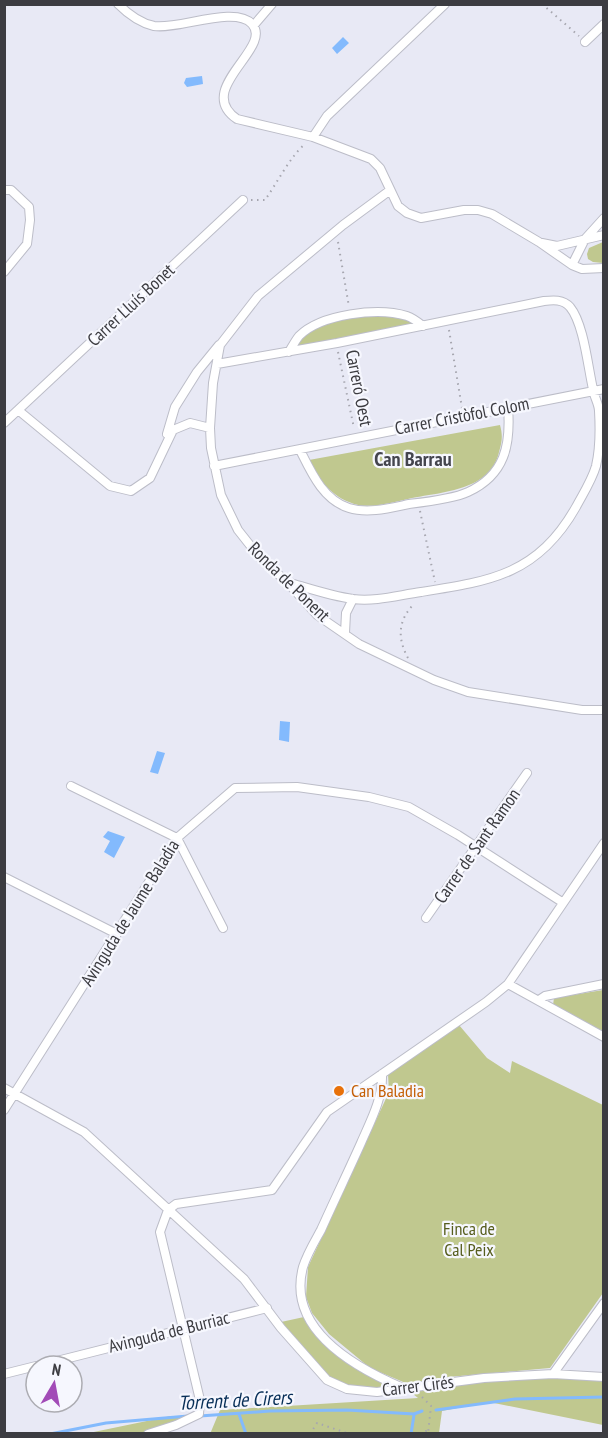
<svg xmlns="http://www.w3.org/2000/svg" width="608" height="1438" font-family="'PT Sans Narrow',sans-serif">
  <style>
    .green { fill: #c0c88f }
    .water { fill: #83bafd }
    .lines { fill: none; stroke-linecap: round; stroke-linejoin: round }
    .stream { stroke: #83bafd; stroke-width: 3 }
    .street-casing { stroke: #bcbdc8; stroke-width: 10 }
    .path { stroke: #a6a6af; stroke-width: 2; stroke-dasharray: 1.5 4.5; stroke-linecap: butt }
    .street { stroke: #fff; stroke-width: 8 }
    .food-dot { fill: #e8710a; stroke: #f6f7fe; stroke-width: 2 }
    .labels { text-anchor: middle; stroke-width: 4.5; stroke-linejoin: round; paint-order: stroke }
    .street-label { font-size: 18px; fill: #3c3c41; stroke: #f6f7fe }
    .food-label { font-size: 18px; fill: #c56008; stroke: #f6f7fe; text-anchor: start }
    .park-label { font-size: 18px; fill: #565d1d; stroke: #f6f7fe }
    .neighbourhood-label { font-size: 20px; font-weight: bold; fill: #44454e; stroke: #f6f7fe }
    .water-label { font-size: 20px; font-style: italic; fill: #072e57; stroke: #f6f7fe }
  </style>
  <rect width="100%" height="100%" fill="#e8e9f5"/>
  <path class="green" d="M603 242V263L593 262 588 259 587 254 589 248Z
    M379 312 409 318 420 325 292 348C311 319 347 318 379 312Z
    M500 425C503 436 502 442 499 452 491 490 443 492 412 498 392 502 368 511 349 502 329 494 318 478 309 460Z
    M603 990V1033L553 1005 554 998Z
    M459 1025 487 1058 510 1073 512 1061 603 1105V1293L550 1368 448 1377 408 1384 370 1368 329 1334 312 1313 306 1297 308 1267 389 1092 388 1074Z
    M304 1317 327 1346 394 1387 377 1389 348 1386 327 1376 281 1322Z
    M556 1376 603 1378V1425L489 1402 442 1411 439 1433 210 1434 220 1410 418 1398 408 1390 444 1384Z
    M171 1416H186V1419L145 1433 84 1434Z"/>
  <path class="water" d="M343 37 349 43 337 54 332 48Z
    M202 76 203 84 187 87 184 83 186 78Z
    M280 721 290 722 289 742 279 740Z
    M157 751 165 753 158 774 150 772Z
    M108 831 125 837 114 858 104 852 110 841 103 837Z"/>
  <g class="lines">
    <path class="stream" d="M436 1410 515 1399 604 1397
      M239 1414 246 1434
      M200 1416 270 1411 347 1410 414 1414 422 1411
      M50 1434 106 1423 188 1416
      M411 1434 414 1415"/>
    <g class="street-casing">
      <path id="street" d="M118 4C128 14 140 23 154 26 178 30 235 5 252 24 274 48 193 89 237 119L313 137 371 159 380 168 398 206 407 213 421 218 464 210H478L492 214 539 242 572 265 582 269 604 268
        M254 25 272 4
        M585 42 604 24
        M313 137 327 116 445 4
        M4 190H11L29 207 30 220 27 244 4 272
        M389 191 343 225 258 296 220 345 213 383 210 428 211 448 221 495 238 530 261 559 287 582 317 615 359 644 434 680 468 692 582 710H604
        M542 243 557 246 604 235
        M572 265 585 239 604 218
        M289 352C292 347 295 341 299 336 321 314 378 307 407 316 413 318 418 322 423 326
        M217 364 337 343 544 301C553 300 563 299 570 307 584 324 588 368 593 389 594 397 599 404 599 411 600 428 600 449 596 466 592 480 583 494 576 507 538 574 492 581 421 592 399 595 375 602 353 599 331 596 308 588 287 582
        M18 410 243 200
        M4 423 18 410 110 486 131 491 150 478 173 430 190 423 210 428
        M167 434 175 407 197 372 219 345
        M300 450C311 472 323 500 349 508 368 514 390 508 409 504 426 502 453 499 468 492 505 475 511 445 508 407
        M214 466 604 389
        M345 633 346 613 353 599
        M71 786 177 838 223 928
        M4 877 117 934
        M426 918 527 773
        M508 984 604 1037
        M539 1000 545 996 604 984
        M382 1074C383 1098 371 1120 361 1143 348 1172 334 1201 321 1230 315 1241 307 1254 303 1267 286 1330 356 1368 403 1388
        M4 1088 84 1132 244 1279 281 1328 327 1380 347 1389 377 1392 484 1378 553 1374 604 1377
        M4 1110 177 838 235 788 297 787 369 797 409 807 458 835 562 902
        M168 1210 176 1204 272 1190 327 1112 486 1002 508 984 604 843
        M37 1366 267 1308
        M4 1374 36 1366
        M553 1374 604 1303
        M148 1434 176 1425 199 1414 200 1400 160 1232 168 1210"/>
    </g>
    <path class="path" d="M542 4 579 36
      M251 200H265C277 183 290 157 304 145
      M338 242 349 307
      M449 330 462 408
      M338 352 354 428
      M420 511 435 582
      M408 658C397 638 398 620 414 604
      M422 1397 431 1406 428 1434
      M310 1434 317 1423 350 1434
      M420 1434 430 1429"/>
    <use href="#street" class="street"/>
  </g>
  <circle class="food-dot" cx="339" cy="1091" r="6"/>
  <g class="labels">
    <g class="street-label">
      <text transform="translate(131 305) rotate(-43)" y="6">Carrer Lluís Bonet</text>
      <text transform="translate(359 388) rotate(79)" y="6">Carreró Oest</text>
      <text transform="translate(462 416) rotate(-11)" y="6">Carrer Cristòfol Colom</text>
      <text transform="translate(289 582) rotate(44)" y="6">Ronda de Ponent</text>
      <text transform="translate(477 846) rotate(-55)" y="6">Carrer de Sant Ramon</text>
      <text transform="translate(130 913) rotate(-58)" y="6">Avinguda de Jaume Baladia</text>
      <text transform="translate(169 1332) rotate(-14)" y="6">Avinguda de Burriac</text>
      <text transform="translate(418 1386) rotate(-7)" y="6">Carrer Cirés</text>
    </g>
    <g class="food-label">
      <text x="351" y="1097">Can Baladia</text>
    </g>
    <g class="park-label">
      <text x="469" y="1235">Finca de<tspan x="469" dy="21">Cal Peix</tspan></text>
    </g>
    <g class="neighbourhood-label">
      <text x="413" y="466">Can Barrau</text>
    </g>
    <g class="water-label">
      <text transform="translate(235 1400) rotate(-3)" y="7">Torrent de Cirers</text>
    </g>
  </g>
  <rect width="608" height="1438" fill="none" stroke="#3c3c41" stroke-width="12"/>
  <g transform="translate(54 1384) rotate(10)"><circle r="28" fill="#f6f7fe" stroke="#acacb2" stroke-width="1.5"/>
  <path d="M0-4.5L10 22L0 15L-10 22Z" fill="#a24bb7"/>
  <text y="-9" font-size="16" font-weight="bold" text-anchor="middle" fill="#3c3c41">N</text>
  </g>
</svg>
